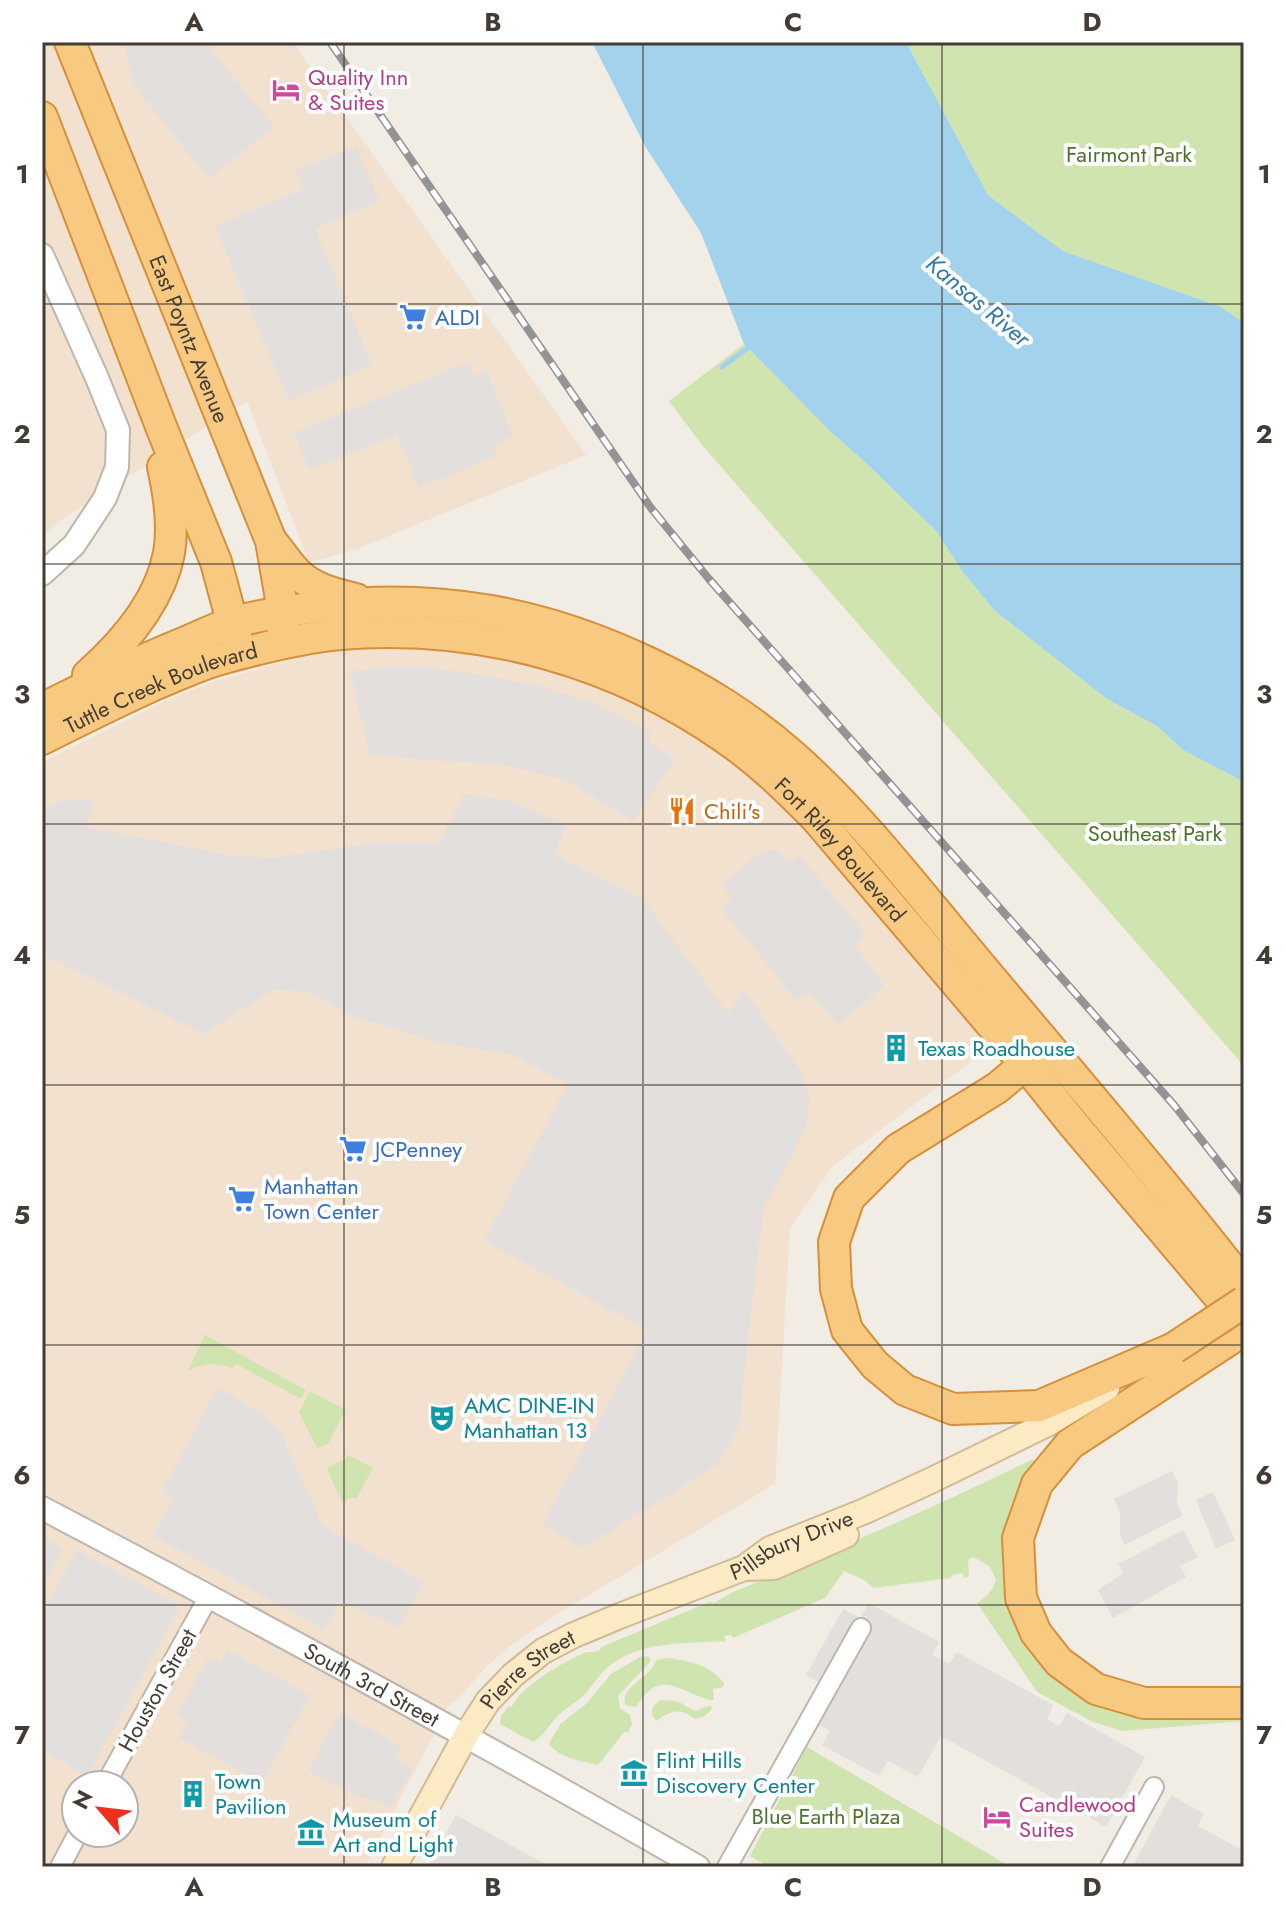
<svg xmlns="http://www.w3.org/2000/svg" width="1286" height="1909" font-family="Jost,sans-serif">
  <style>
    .commercial { fill: #f3e1d0; fill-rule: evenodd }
    .green { fill: #d0e4af }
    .parking { fill: #e2dfdc }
    .water { fill: #a3d3ec }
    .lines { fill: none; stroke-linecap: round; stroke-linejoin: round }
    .stream { stroke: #a3d3ec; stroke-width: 5 }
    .minor-casing { stroke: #bfb6ab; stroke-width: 22 }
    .tertiary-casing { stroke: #bfb6ab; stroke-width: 26 }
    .secondary-casing { stroke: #cfbc96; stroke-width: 28 }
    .trunk-casing { stroke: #d4903b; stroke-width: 34 }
    .minor { stroke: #fff; stroke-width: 18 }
    .tertiary { stroke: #fff; stroke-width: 22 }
    .secondary { stroke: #fbeac4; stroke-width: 24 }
    .trunk { stroke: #f8c980; stroke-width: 30 }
    .rail-casing { stroke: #949494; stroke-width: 8 }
    .rail { stroke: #fff; stroke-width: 5; stroke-dasharray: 15; stroke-linecap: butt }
    .trunk-bridge-casing { stroke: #d4903b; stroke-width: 34; stroke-linecap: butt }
    .trunk-bridge { stroke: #f8c980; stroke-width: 30 }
    .grid { fill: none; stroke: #433c35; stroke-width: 2; stroke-opacity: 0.55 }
    .labels { text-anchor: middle; stroke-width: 8; stroke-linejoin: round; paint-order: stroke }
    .hotel-label { font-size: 22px; fill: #b23c85; stroke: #fff; text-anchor: start }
    .park-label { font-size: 22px; fill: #4b712b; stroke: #fff }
    .shop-label { font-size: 22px; fill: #366cbe; stroke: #fff; text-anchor: start }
    .street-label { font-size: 22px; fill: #433c35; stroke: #fff }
    .food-label { font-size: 22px; fill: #c56008; stroke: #fff; text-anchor: start }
    .culture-label { font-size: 22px; fill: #0d838f; stroke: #fff; text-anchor: start }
    .water-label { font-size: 24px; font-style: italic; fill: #327aa0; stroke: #fff }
    .neatline { fill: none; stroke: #433c35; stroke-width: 3 }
    .grid-label { font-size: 26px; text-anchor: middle; font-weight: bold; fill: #433c35 }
  </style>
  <rect width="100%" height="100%" fill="#f1ece4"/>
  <path class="commercial" d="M42 42H293L586 455 357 549 309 563 247 401 67 516 42 536Z
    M422 646 534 663 622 694 708 740 785 804 993 1043 988 1046 989 1048 833 1166 790 1228 775 1484 562 1611 509 1647 488 1665 457 1700 449 1705 365 1867H42V762L163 702 210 683 325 650 357 647ZM76 1785H124V1833H76Z"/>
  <path class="green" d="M906 42H1244V323L1220 307 1063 251 988 195Z
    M744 344 832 433 867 464 937 532 962 571 995 611 1107 699 1157 726 1183 750 1244 782V1066L702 445 669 401Z
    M205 1335 306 1390 301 1399 236 1364 232 1368C216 1362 201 1363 187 1372Z
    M310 1391 346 1410 328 1444 317 1448 299 1412Z
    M348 1455 373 1468 356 1499 353 1497 345 1501 341 1500 327 1469 330 1466 346 1459Z
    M1033 1459 1035 1462C991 1517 991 1601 1035 1656 1045 1669 1059 1679 1072 1688 1085 1697 1100 1706 1115 1711 1135 1716 1156 1714 1176 1714 1199 1713 1221 1713 1244 1712V1721L1122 1731 1093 1722 1037 1692 977 1603C987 1597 993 1590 996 1580L990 1567 974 1557 968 1560 969 1576 964 1578 963 1573 951 1575V1578L873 1588 866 1581 844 1571 825 1598 733 1638 731 1635 724 1636 726 1641C688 1644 644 1640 612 1664 601 1672 595 1682 587 1692 580 1700 571 1705 563 1711 551 1720 546 1735 533 1742L502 1725H500L501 1716 509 1706 511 1707C514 1704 515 1701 517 1698 526 1685 573 1655 588 1652 592 1652 596 1652 600 1650V1648L606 1645 709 1602 714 1603 731 1593C833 1551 934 1508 1033 1459Z
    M642 1656 650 1657V1662L618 1696 620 1708 630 1715 632 1724 628 1733 625 1731 598 1765C581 1761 559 1758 549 1744L560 1724 586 1704 611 1674Z
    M668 1658C690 1661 710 1665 724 1683L723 1687 713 1689 714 1700C683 1697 662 1663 636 1707L625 1705C621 1685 651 1678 656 1660Z
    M662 1700 677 1701 695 1711 708 1706 712 1707C709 1715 702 1718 694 1719 682 1707 668 1711 657 1721 648 1714 652 1703 662 1700Z
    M807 1747 1011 1867H769L750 1856Z"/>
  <path class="parking" d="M124 42H209L212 52 274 127 209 179 139 92 133 79Z
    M356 146 379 201 315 229 372 365 289 401 215 226 303 189 296 171Z
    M469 362 475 376 487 371 513 436 493 445 497 456 419 488 397 435 309 470 294 433Z
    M384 667H422L483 675 542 687 593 703 651 732 649 742 675 759 633 821 567 781 522 769 500 765 370 755 350 672Z
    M464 794 509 801 567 824 554 854 641 898 728 1014 744 989 804 1077 809 1099 807 1125 763 1211 743 1382 740 1424 718 1464 583 1548 542 1525 648 1330 484 1241 568 1084 512 1055 438 1042 355 1017 305 991 273 990 204 1034 46 956H42V810L63 800H94L86 827 233 856 272 858 374 843H439Z
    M776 849 789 863 799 855 866 935 855 945 884 986 838 1025 809 992 797 1001 722 909 732 897 722 885 756 855Z
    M217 1388 262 1413 280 1432 323 1526 424 1582 399 1627 340 1601 324 1629 153 1536 172 1501 163 1490Z
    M1172 1471 1178 1483 1177 1504 1183 1515 1125 1545 1120 1535V1512L1114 1499Z
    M1213 1492 1235 1540 1216 1549 1196 1500Z
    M1183 1530 1198 1557 1180 1566 1186 1577 1113 1618 1098 1590 1123 1573 1118 1564Z
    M42 1537 63 1549 42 1588Z
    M77 1550 180 1606 87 1776 42 1751V1615Z
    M869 1603 939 1642 932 1655 949 1664 957 1652 1053 1705 1047 1719 1059 1726 1067 1713 1145 1757 1106 1827 941 1736 918 1777 888 1761 879 1776 822 1745 830 1731 802 1715 820 1683 806 1675 843 1609 860 1618Z
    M228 1650 310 1695 262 1783 179 1738 188 1722 177 1715 208 1658 220 1664Z
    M339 1712 402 1747 395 1759 413 1769 390 1808 381 1803 355 1795 309 1772Z
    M1171 1795 1204 1814 1198 1826 1244 1851V1867H1132Z
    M456 1815 543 1863 541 1867H428Z"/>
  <path class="water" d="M592 42H906L988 195 1063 251 1221 307 1244 323V782L1183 750 1157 726 1107 699 995 611 962 571 937 532 867 464 832 433 744 344 701 233 645 146Z"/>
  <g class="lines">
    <path class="stream" d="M722 367 753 344"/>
    <g class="minor-casing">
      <path id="minor" d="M105 1785 209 1596
        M60 1867 78 1833
        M727 1867 861 1628
        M1110 1867 1154 1787"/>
    </g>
    <g class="tertiary-casing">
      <g id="tertiary">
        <path d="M42 255 97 378 118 430 117 467 105 498 74 545 42 574"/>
        <path id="s1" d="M42 1508C263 1624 482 1743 698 1867"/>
      </g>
    </g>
    <g class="secondary-casing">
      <g id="secondary">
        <path d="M744 1568 774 1567 846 1535"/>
        <path id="s2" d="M394 1867 466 1735 488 1701 513 1675 543 1651 574 1635 622 1615 744 1568 770 1549 865 1511 932 1480 1049 1423 1107 1388"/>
      </g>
    </g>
    <g class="trunk-casing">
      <g id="trunk">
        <path id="s3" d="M70 42 271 541 283 611V630"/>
        <path d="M42 117 162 429 216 562 237 640"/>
        <path d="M273 543C281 553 288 564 297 573 313 589 335 594 356 599"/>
        <path d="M88 675C124 643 160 602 169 553 174 525 169 494 163 467"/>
        <path d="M42 709C89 685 137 662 186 642 202 635 218 627 235 622 264 614 294 610 324 606 441 594 541 612 647 662 702 688 748 716 793 756 862 817 920 894 979 964 1068 1070 1159 1176 1244 1285"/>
        <path id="s4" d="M42 739C80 720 118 701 156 684 178 675 201 664 224 658 264 647 313 635 354 633 486 625 618 663 725 738 759 761 787 789 816 818L1025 1064 1074 1125 1244 1326"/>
        <path d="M1040 1052 997 1088 898 1149 849 1198 834 1242 836 1289 847 1330 875 1365 905 1390 953 1409 1039 1406 1174 1348"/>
        <path d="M1244 1330 1070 1444 1037 1484 1018 1538 1021 1598 1036 1633 1059 1662 1096 1689 1144 1703H1244"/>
      </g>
    </g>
    <use href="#minor" class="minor"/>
    <use href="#tertiary" class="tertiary"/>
    <use href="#secondary" class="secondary"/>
    <use href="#trunk" class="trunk"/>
    <g class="rail-casing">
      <path id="rail" d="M330 42 651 508 709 579 1174 1105 1244 1194"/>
    </g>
    <use href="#rail" class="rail"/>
    <g class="trunk-bridge-casing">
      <path id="trunk-bridge" d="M1174 1348 1244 1302"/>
    </g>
    <use href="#trunk-bridge" class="trunk-bridge"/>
  </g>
  <path class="grid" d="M344 42V1867M643 42V1867M942 42V1867M42 304H1244M42 564H1244M42 824H1244M42 1085H1244M42 1345H1244M42 1605H1244"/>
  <defs>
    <g id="hotel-bare" transform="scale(2.16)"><path d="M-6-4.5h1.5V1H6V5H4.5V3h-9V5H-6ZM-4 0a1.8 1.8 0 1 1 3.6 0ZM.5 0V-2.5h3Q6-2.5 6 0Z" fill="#d1479c" stroke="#fff" stroke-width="2.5" paint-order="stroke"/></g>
    <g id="supermarket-bare" transform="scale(2.16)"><path d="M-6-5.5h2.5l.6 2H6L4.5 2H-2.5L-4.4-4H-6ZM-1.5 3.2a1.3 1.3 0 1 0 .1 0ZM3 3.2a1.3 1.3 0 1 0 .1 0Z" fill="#3f7fe0" stroke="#fff" stroke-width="2.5" paint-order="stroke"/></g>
    <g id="restaurant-bare" transform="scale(2.16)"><path d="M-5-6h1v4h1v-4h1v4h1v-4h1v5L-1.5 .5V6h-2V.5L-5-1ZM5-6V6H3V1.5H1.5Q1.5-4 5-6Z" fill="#e8710a" stroke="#fff" stroke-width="2.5" paint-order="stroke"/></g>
    <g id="building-bare" transform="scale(2.16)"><path d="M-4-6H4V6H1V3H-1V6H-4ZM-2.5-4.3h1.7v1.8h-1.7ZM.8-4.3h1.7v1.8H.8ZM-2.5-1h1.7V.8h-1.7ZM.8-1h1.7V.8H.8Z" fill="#0f9aa8" stroke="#fff" stroke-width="2.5" paint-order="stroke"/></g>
    <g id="theatre-bare" transform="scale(2.16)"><path d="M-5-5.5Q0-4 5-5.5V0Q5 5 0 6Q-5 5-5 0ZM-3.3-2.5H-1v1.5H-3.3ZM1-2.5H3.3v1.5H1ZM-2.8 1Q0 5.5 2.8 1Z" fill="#0f9aa8" stroke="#fff" stroke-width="2.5" paint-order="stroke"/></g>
    <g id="museum-bare" transform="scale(2.16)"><path d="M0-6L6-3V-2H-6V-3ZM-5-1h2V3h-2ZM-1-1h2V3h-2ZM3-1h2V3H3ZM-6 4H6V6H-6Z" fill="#0f9aa8" stroke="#fff" stroke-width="2.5" paint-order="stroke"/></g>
  </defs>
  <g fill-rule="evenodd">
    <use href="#hotel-bare" x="286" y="90"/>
    <use href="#supermarket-bare" x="413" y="317"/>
    <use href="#restaurant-bare" x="682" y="811"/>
    <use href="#building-bare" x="896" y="1048"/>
    <use href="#supermarket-bare" x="353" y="1149"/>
    <use href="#supermarket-bare" x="242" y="1199"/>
    <use href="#theatre-bare" x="442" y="1418"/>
    <use href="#museum-bare" x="634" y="1773"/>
    <use href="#building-bare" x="193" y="1794"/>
    <use href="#hotel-bare" x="997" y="1817"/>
    <use href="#museum-bare" x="311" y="1832"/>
  </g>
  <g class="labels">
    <g class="hotel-label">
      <text x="308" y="85">Quality Inn<tspan x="308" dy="25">&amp; Suites</tspan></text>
      <text x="1019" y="1812">Candlewood<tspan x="1019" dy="25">Suites</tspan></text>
    </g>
    <g class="park-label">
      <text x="1129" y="162">Fairmont Park</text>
      <text x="1155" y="841">Southeast Park</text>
      <text x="826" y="1824">Blue Earth Plaza</text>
    </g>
    <g class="shop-label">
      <text x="435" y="325">ALDI</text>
      <text x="375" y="1157">JCPenney</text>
      <text x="264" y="1194">Manhattan<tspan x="264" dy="25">Town Center</tspan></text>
    </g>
    <g class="street-label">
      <text dy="8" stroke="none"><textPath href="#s3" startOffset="320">East Poyntz Avenue</textPath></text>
      <text dy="8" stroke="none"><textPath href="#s4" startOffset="130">Tuttle Creek Boulevard</textPath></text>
      <text dy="8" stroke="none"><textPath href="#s4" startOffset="886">Fort Riley Boulevard</textPath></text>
      <text dy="8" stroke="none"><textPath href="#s2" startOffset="536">Pillsbury Drive</textPath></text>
      <text dy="8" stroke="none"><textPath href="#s2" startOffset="242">Pierre Street</textPath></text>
      <text dy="8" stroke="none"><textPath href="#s1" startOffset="374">South 3rd Street</textPath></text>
      <text transform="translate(157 1690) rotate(-61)" y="8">Houston Street</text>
    </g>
    <g class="food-label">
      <text x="704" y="819">Chili's</text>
    </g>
    <g class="culture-label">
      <text x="918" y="1056">Texas Roadhouse</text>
      <text x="464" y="1413">AMC DINE-IN<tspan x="464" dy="25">Manhattan 13</tspan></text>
      <text x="656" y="1768">Flint Hills<tspan x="656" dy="25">Discovery Center</tspan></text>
      <text x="215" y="1789">Town<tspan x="215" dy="25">Pavilion</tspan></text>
      <text x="333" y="1827">Museum of<tspan x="333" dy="25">Art and Light</tspan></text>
    </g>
    <g class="water-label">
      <text transform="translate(978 301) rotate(40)" y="8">Kansas River</text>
    </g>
  </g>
  <rect width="1286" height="1909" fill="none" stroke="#ffffff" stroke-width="88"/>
  <g transform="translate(100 1809) rotate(298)"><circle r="38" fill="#ffffff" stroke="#b4b1ae" stroke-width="2"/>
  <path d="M0-6L14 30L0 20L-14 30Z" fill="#ee2e1e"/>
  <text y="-12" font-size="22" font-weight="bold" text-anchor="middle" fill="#433c35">N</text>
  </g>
  <rect x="44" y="44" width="1198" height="1821" class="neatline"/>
  <g class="grid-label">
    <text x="194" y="31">A</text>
    <text x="493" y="31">B</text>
    <text x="793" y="31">C</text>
    <text x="1092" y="31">D</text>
    <text x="22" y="183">1</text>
    <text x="1264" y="183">1</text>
    <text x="22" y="443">2</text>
    <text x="1264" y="443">2</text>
    <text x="22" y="703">3</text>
    <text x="1264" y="703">3</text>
    <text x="22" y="964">4</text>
    <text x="1264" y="964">4</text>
    <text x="22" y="1224">5</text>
    <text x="1264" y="1224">5</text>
    <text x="22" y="1484">6</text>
    <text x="1264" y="1484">6</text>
    <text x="22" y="1744">7</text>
    <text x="1264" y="1744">7</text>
    <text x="194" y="1896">A</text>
    <text x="493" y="1896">B</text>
    <text x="793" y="1896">C</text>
    <text x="1092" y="1896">D</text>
  </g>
</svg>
